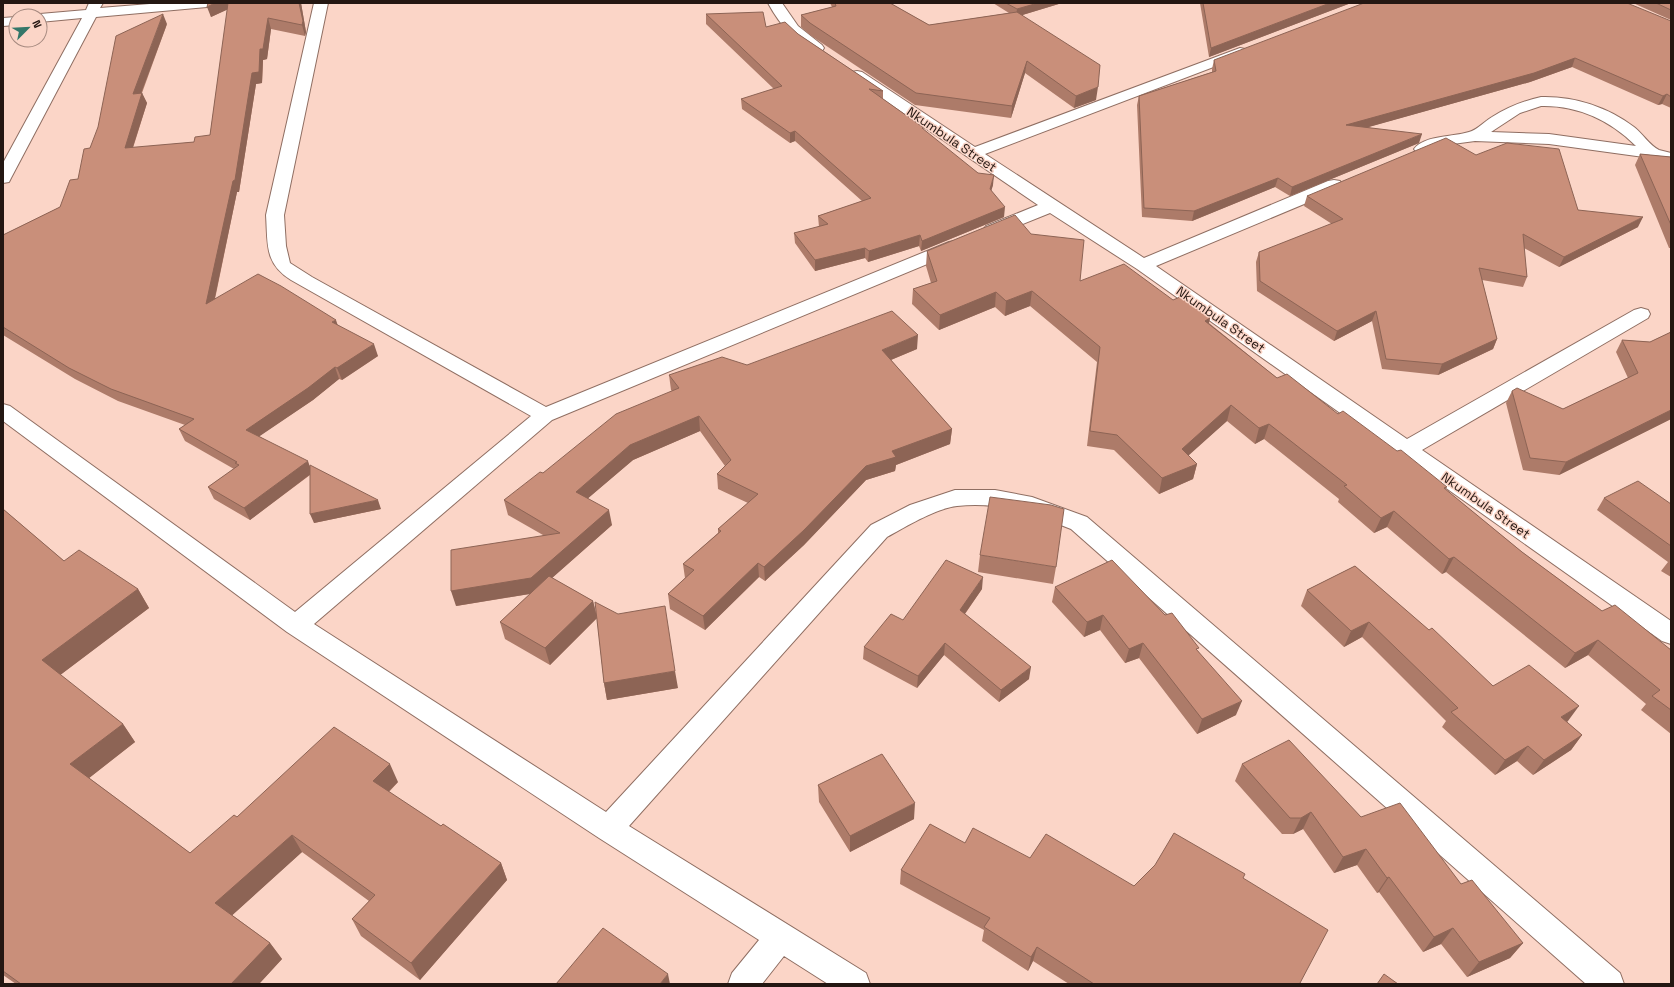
<svg xmlns="http://www.w3.org/2000/svg" width="1674" height="987" font-family="'Space Grotesk',sans-serif">
  <style>
    .lines { fill: none; stroke-linecap: round; stroke-linejoin: round }
    .street-casing { stroke: #8f6e62; stroke-width: 2 }
    .street { fill: #fff; fill-rule: evenodd }
    .wall { fill: #ad7b69 }
    .shaded-wall { fill: #8d6455 }
    .building { fill: #c98f7a; stroke: #8d6455 }
    .labels { text-anchor: middle; stroke-width: 3; stroke-linejoin: round; paint-order: stroke }
    .street-label { font-size: 13px; fill: #241712; stroke: #fbd5c7 }
  </style>
  <rect width="100%" height="100%" fill="#fbd5c7"/>
  <g class="lines">
    <g class="street-casing">
      <path id="street" d="M89 3H103L100 8 162 3H214L212 6 207 7 96 17 11 178 9 182 3 183V163L82 18 40 22V16H34L40 14 86 10Z
        M314 3H328L284 215 286 246 290 263 312 277 546 407 949 242 955 241 961 242 964 246 961 250 552 420 314 624 606 812 871 525 910 505 955 490H995L1032 497 1087 517 1620 973 1624 984H1586L1071 529C1033 514 999 501 957 506 937 508 905 527 887 537L629 826 866 973 870 984H828L784 956 762 984H728L732 973 759 940 599 838 287 632 3 421V404L10 406 295 612 531 416 291 280C264 263 268 244 266 215Z
        M768 3H782L798 26 822 45 824 48 822 51C802 56 776 18 768 3Z
        M16 17V25L3 26V18Z
        M1240 48 1245 49 1247 52 1245 55 985 154 1144 258 1328 181 1334 180 1340 181 1342 185 1340 189 1156 266 1407 439 1634 310 1641 308 1648 310 1650 314 1648 318 1422 450 1671 621V644L1662 641 1137 269 1050 213 998 234 992 235 986 234 983 230 986 226 1038 205 852 78 850 75 852 72 857 71 862 72 975 147Z
        M1541 97C1574 96 1608 107 1634 127 1642 133 1650 146 1659 150 1663 151 1667 152 1671 153V163L1651 158 1549 144 1475 141 1445 145 1422 154 1416 152 1414 149C1424 135 1454 137 1469 132 1477 130 1485 121 1492 117 1508 107 1523 101 1541 97ZM1541 106C1577 105 1610 120 1636 146L1549 134 1491 132 1520 113Z"/>
    </g>
    <use href="#street" class="street"/>
  </g>
  <path class="wall" d="M208 3H301L306 32 305 36 271 29 267 59 263 60 262 83 256 84 239 192H237L215 299 338 325 378 356 342 380 339 379 313 400 259 436 381 509 314 523 310 475 250 520 214 499 208 487 234 469 185 441 179 429 185 425 118 401 75 379 3 335V235L60 207 78 179 90 148 167 24 142 93 147 103 133 148 194 142 210 135 228 9 211 17Z
    M830 3H890L929 25 1009 13 993 3H1062L1022 15 1096 100 1074 108 1025 73 1011 118 915 105 810 35 801 27V15L832 7Z
    M1200 3H1351L1209 57Z
    M1633 3H1671V20Z
    M706 14 798 34 883 91V99L993 185 991 190 1004 217 921 251 919 246 868 262 865 258 815 271 795 243 794 233 819 227 818 216 862 201 795 141 790 143 742 109 741 99 774 89 706 24Z
    M1671 21V108L1662 104 1658 105 1572 67 1530 82 1368 127 1419 143 1290 196 1275 187 1192 221 1142 217 1137 105 1139 96 1212 72V69L1214 60Z
    M1640 154 1671 157V248H1669L1635 165Z
    M1476 155 1578 210 1638 227 1559 267 1524 248 1527 277 1523 287 1482 280 1497 339 1493 349 1438 375 1382 369 1372 321 1334 341 1257 291 1256 262 1259 252 1332 224 1304 206 1307 196Z
    M1031 234 1080 281 1173 300 1210 318 1209 323 1277 378 1338 414 1446 490 1522 552 1602 611 1671 650V734L1641 710 1646 704 1588 655 1565 668 1446 572 1442 574 1387 527 1374 533 1338 502 1339 499 1264 439 1255 444 1227 421 1188 455 1197 464 1193 479 1159 494 1114 450 1087 446 1097 362 1030 306 1005 316 995 307 939 330 912 304 913 289 931 283 926 266 927 251Z
    M1671 332V419L1559 475 1523 470 1506 403 1512 391 1563 409 1628 378 1616 352 1622 340 1650 342Z
    M917 349 891 360 952 429 950 444 896 465 895 471 866 480 804 545 765 581 759 577 705 630 670 609 668 594 685 578 683 564 718 533V529L748 503 718 489 717 474 725 466 700 431 633 460 588 498 612 525 552 578 593 601 597 616 678 688 607 700 604 683 597 618 550 665 505 639 500 622 530 594 456 606 543 535 508 515 504 500 543 473 672 391 671 390 669 375 747 365Z
    M1604 498 1671 504V577L1661 571 1668 562 1597 510Z
    M3 509 64 561 138 589 149 608 60 675 123 724 135 742 89 778 190 853 237 817 398 782 389 792 441 826 501 863 507 880 420 980 361 936 352 919 369 901 302 852 232 915 270 943 282 959 259 984H16L3 975Z
    M980 555 1056 567 1053 584 978 572Z
    M1355 566 1493 686 1568 721 1567 722 1582 735 1571 750 1533 775 1517 761 1495 775 1442 727 1446 721 1362 637 1344 647 1301 606 1307 590Z
    M1055 587 1198 651 1236 715 1197 734 1139 658 1125 663 1100 630 1084 637 1052 602Z
    M982 589 965 614 1029 679 999 702 944 655 917 688 863 659 864 647 903 620Z
    M1242 764 1361 817 1461 884 1523 943 1510 958 1467 977 1441 944 1423 952 1379 892 1377 893 1357 865 1334 873 1303 829 1293 834H1282L1235 781Z
    M818 785 914 819 850 852 819 802Z
    M965 843 1030 858 1134 886 1243 878 1300 983 1302 984H1069L1033 961 1028 971 982 941 984 930 900 884 901 870Z"/>
  <path class="shaded-wall" d="M215 3H232L233 7 211 17 207 7Z
    M299 3H301L306 32 305 36 302 25Z
    M1038 3H1062L1016 17 1017 9Z
    M1330 3H1351L1209 57 1211 48Z
    M163 14 167 24 137 104 133 94Z
    M268 18 271 29 267 59 263 60 262 83 256 84 239 192H237L211 316 206 304 252 73 260 49Z
    M1575 58 1572 67 1530 82 1344 134 1346 125Z
    M1027 61 1025 73 1011 118 1012 106Z
    M1098 87 1096 100 1074 108 1076 96Z
    M142 93 147 103 129 159 125 148Z
    M1667 94 1662 104 1658 105 1663 96Z
    M795 131V141L790 143V133Z
    M1422 134 1419 143 1290 196 1292 187Z
    M994 175 993 185 989 199 990 189Z
    M1278 178 1275 187 1192 221 1194 211Z
    M1005 207 1004 217 921 251 922 241Z
    M1643 217 1638 227 1559 267 1564 257Z
    M920 235 919 246 868 262 869 251Z
    M865 248V258L815 271V260Z
    M1032 291 1030 306 1005 316 1006 301Z
    M996 292 995 307 939 330 940 315Z
    M1376 311 1372 321 1334 341 1337 331Z
    M1210 318 1206 334 1205 321Z
    M336 320 340 332 332 322Z
    M918 335 917 349 881 364 882 350Z
    M1497 339 1493 349 1438 375 1442 364Z
    M374 344 378 356 342 380 337 368Z
    M335 367 339 379 313 400 251 442 246 430Z
    M1231 405 1227 421 1178 465 1182 449Z
    M1671 410V419L1559 475 1566 462Z
    M699 416 700 431 633 460 579 506 576 492 630 445Z
    M1269 424 1264 439 1255 444 1259 428Z
    M952 429 950 444 896 465 895 471 866 480 804 545 765 581 764 567 866 466 892 451Z
    M308 461 312 473 250 520 244 508Z
    M1197 464 1193 479 1159 494 1162 478Z
    M378 500 381 509 314 523 310 514Z
    M609 510 612 525 535 593 456 606 451 591Z
    M1394 511 1387 527 1374 533 1381 518Z
    M1454 557 1446 572 1442 574 1449 559Z
    M758 563 759 577 705 630 703 616Z
    M983 577 982 589 959 622 960 610Z
    M138 589 149 608 55 679 42 660Z
    M593 601 597 618 550 665 545 648Z
    M1103 615 1100 630 1084 637 1087 622Z
    M1369 622 1362 637 1344 647 1351 631Z
    M1598 640 1588 655 1565 668 1575 653Z
    M945 643 944 655 917 688 918 676Z
    M1143 643 1139 658 1125 663 1129 649Z
    M1031 667 1029 679 999 702 1001 690Z
    M675 671 678 688 607 700 604 683Z
    M1242 701 1236 715 1197 734 1202 719Z
    M1579 706 1568 721 1550 732 1561 717Z
    M123 724 135 742 84 782 70 764Z
    M1582 735 1571 750 1533 775 1544 760Z
    M1528 746 1517 761 1495 775 1505 760Z
    M390 764 398 782 381 799 373 781Z
    M915 803 914 819 850 852V836Z
    M1311 812 1303 829 1293 834 1301 818Z
    M292 835 302 852 227 920 215 903Z
    M1366 849 1357 865 1334 873 1343 857Z
    M501 863 507 880 420 980 411 963Z
    M1389 877 1379 892 1377 893 1387 878Z
    M1453 928 1441 944 1423 952 1434 937Z
    M270 943 282 959 259 984H231Z
    M1523 943 1510 958 1467 977 1479 962Z
    M1037 947 1033 961 1028 971 1031 957Z
    M668 974 670 984H660Z"/>
  <path class="building" d="M208 3H215L207 7Z
    M228 3H299L303 21 302 25 268 18 263 49H260L259 72 252 73 235 180 233 181 206 304 258 274 281 286 336 320 332 322 374 344 337 368 335 367 308 388 246 430 308 461 244 508 208 487 239 465 235 463 237 462 179 429 194 419 111 389 69 368 3 327V235L60 207 70 180 78 179 84 149 90 148 98 127 116 36 163 14 133 94 142 93 125 148 194 142 195 137 210 135Z
    M835 3H890L929 25 1017 12 1100 65 1098 87 1076 96 1027 61 1012 106 916 93 810 23 801 15 836 6Z
    M1006 3H1038L1017 9Z
    M1203 3H1330L1211 48Z
    M1364 3H1627L1671 21V97L1667 94 1663 96 1575 58 1534 73 1346 125 1422 134 1292 187 1278 178 1194 211 1144 208 1139 96 1216 71 1214 60Z
    M1656 3H1671V10Z
    M763 12 766 27 785 22 798 34 883 91 869 89 924 128H922L978 173 994 175 990 189 1005 207 922 241 920 235 869 251 865 248 815 260 794 233 828 224 818 216 871 198 795 131 790 133 741 99 782 86 706 14Z
    M1446 138 1476 155 1507 143 1559 149 1578 210 1643 217 1564 257 1523 234 1527 277 1479 268 1497 339 1442 364 1386 359 1376 311 1337 331 1260 281 1259 252 1343 219 1307 196Z
    M1640 154 1671 157V225Z
    M1015 215 1031 234 1084 240 1080 281 1124 264 1173 300 1180 297 1210 318 1205 321 1277 378 1287 374 1338 414 1343 411 1397 451 1401 450 1447 487 1444 488 1522 552 1602 611 1615 605 1671 650V710L1652 696 1660 690 1598 640 1575 653 1454 557 1449 559 1394 511 1381 518 1344 486 1347 485 1269 424 1259 428 1231 405 1182 449 1197 464 1162 478 1117 435 1090 431 1100 347 1032 291 1006 301 996 292 940 315 913 289 937 281 927 251Z
    M892 311 918 335 882 350 952 429 892 451 896 457 866 466 804 530 764 567 758 563 703 616 668 594 694 570 683 564 721 531 718 529 758 494 717 474 731 460 699 416 630 445 576 492 609 510 531 578 451 591V550L560 533 504 500 540 472 543 473 616 414 679 388 669 375 722 357 747 365Z
    M1671 332V410L1566 462 1530 458 1512 391 1517 388 1563 409 1638 373 1622 340 1650 342Z
    M310 465 378 500 310 514Z
    M1638 481 1671 504V546L1604 498Z
    M990 497 1051 505 1064 509 1056 567 980 555Z
    M3 509 64 561 79 550 138 589 42 660 123 724 70 764 190 853 234 815 237 817 334 727 390 764 373 781 441 826 443 824 501 863 411 963 352 919 375 895 292 835 215 903 270 943 231 984H21L3 971Z
    M946 560 983 577 960 610 1031 667 1001 690 945 643 918 676 864 647 891 614 903 620Z
    M1112 560 1165 615 1172 613 1199 648 1196 649 1242 701 1202 719 1143 643 1129 649 1103 615 1087 622 1055 587Z
    M1355 566 1429 630 1432 628 1493 686 1529 665 1579 706 1561 717 1582 735 1544 760 1528 746 1505 760 1451 712 1458 708 1369 622 1351 631 1307 590Z
    M549 576 593 601 545 648 500 622Z
    M595 602 618 614 665 606 675 671 604 683Z
    M1289 740 1361 817 1400 803 1461 884 1472 880 1523 943 1479 962 1453 928 1434 937 1389 877 1387 878 1366 849 1343 857 1311 812 1301 818H1290L1242 764Z
    M882 754 915 803 850 836 818 785Z
    M930 824 965 843 973 828 1030 858 1046 834 1134 886 1155 865 1174 833 1245 874 1243 878 1328 930 1300 983 1302 984H1094L1037 947 1031 957 984 927 990 918 901 870Z
    M603 928 668 974 660 984H556Z
    M1384 974 1398 984H1377Z"/>
  <g class="labels">
    <g class="street-label">
      <text transform="translate(952 139) rotate(34)" y="5">Nkumbula Street</text>
      <text transform="translate(1221 319) rotate(35)" y="5">Nkumbula Street</text>
      <text transform="translate(1486 505) rotate(35)" y="5">Nkumbula Street</text>
    </g>
  </g>
  <rect width="1674" height="987" fill="none" stroke="#241712" stroke-width="8"/>
  <g transform="translate(28 28) rotate(66)"><circle r="19" fill="#fbd5c7" stroke="#a5897f"/>
  <path d="M0-3L7 15L0 10L-7 15Z" fill="#347769"/>
  <text y="-6" font-size="11" font-weight="bold" text-anchor="middle" fill="#241712">N</text>
  </g>
</svg>
